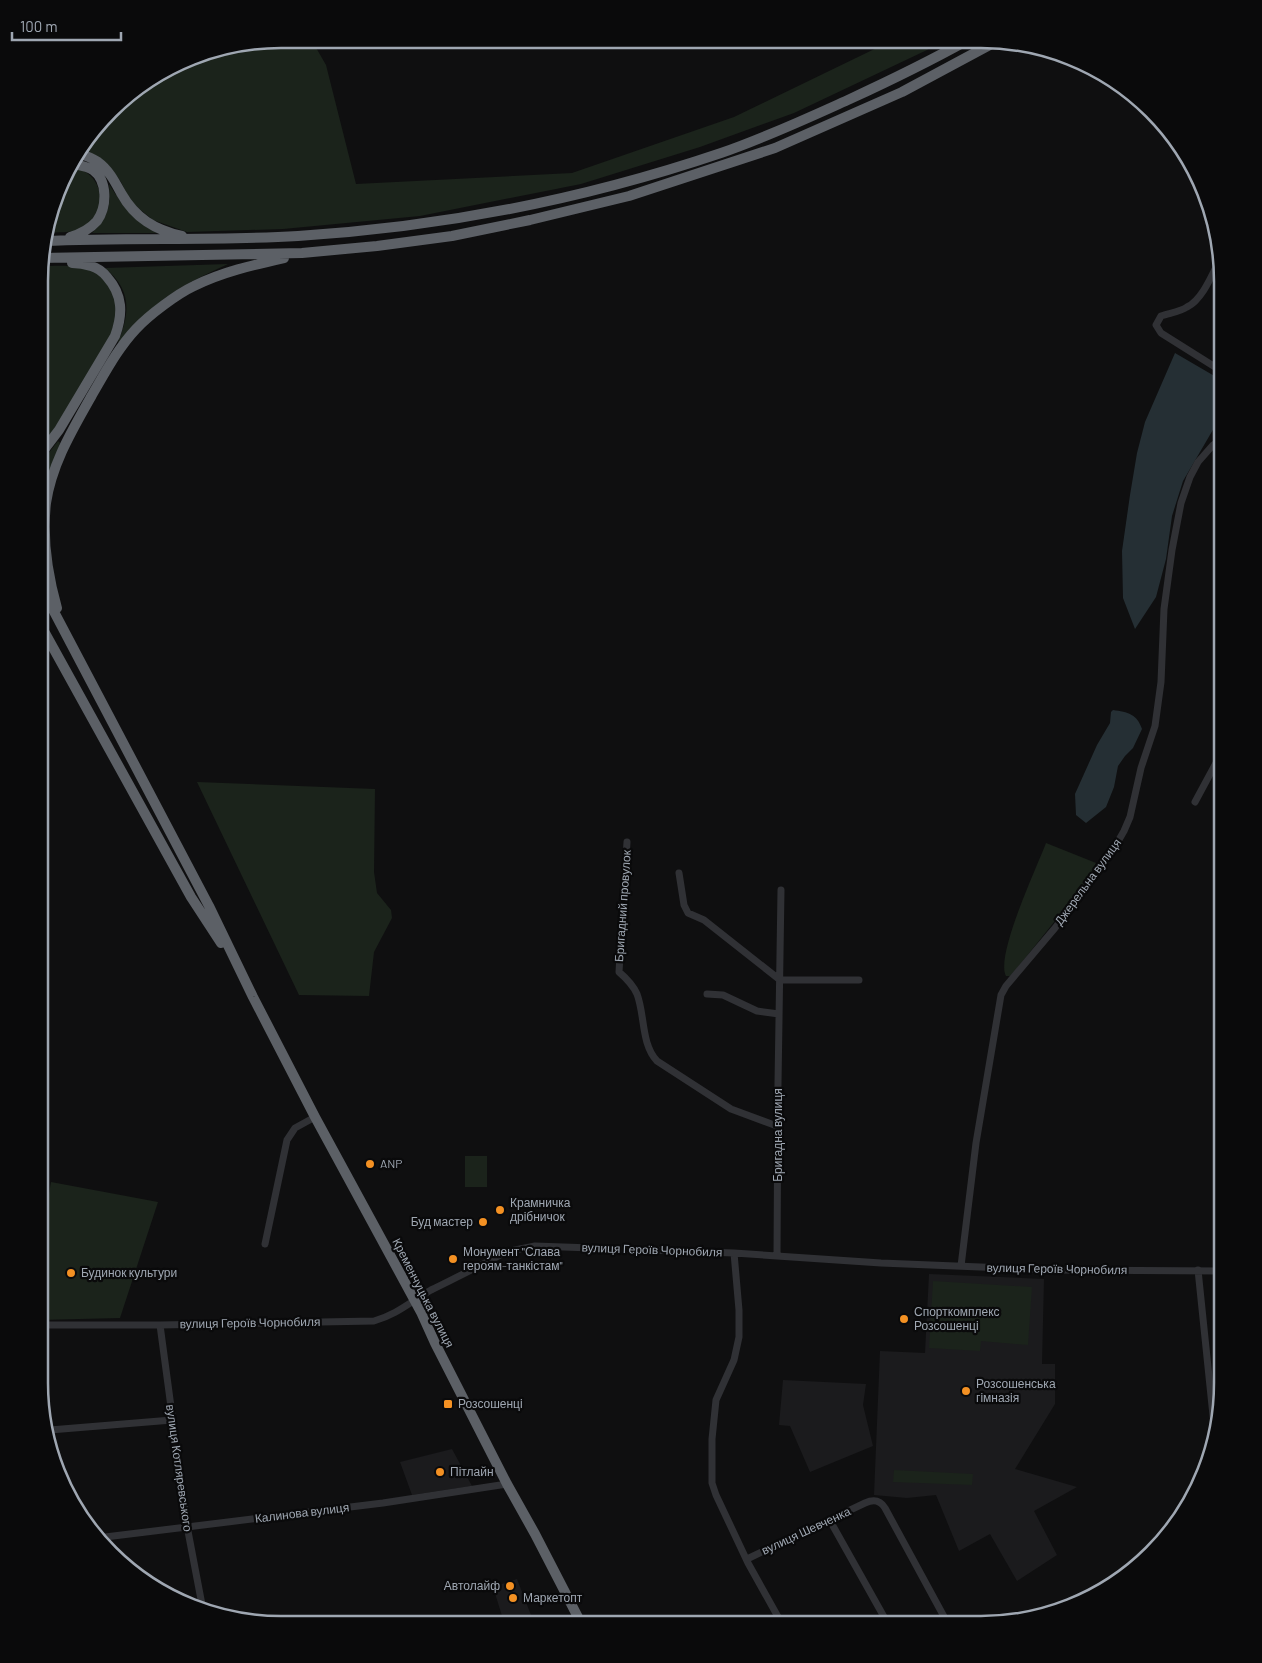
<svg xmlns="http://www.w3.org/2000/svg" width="1262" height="1663" font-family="Barlow,sans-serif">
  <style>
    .built { fill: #1b1b1d }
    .green { fill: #1b231b }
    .water { fill: #252f34 }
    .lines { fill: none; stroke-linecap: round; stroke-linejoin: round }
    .minor { stroke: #303135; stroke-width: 7 }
    .highway { stroke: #5c6066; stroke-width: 10 }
    .poi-dot { fill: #f49123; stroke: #0a0a0b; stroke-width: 2 }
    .labels { text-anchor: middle; stroke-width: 4.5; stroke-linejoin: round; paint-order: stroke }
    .street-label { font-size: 12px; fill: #9fa7b2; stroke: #0a0a0b }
    .poi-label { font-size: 12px; fill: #9fa7b2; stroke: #0a0a0b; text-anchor: start }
    .rim { fill: none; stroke: #9fa7b2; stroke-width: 2.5 }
  </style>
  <rect width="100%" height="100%" fill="#0f0f10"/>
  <path class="built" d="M929 1274 1044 1279 1042 1364H1055V1404L1015 1469 1077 1487 1034 1511 1057 1555 1017 1581 990 1534 959 1551 936 1495 907 1498 874 1495 880 1351 925 1353Z
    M783 1380 866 1384 863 1405 873 1446 810 1472 790 1426 779 1425Z
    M452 1449 472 1486 412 1495 400 1462Z
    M517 1579 531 1615 503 1619 493 1587Z"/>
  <path class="green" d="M281 39H311L326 65 356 184 572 173 734 117 891 41H943L927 50 794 113 700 147 581 184 420 216 283 229 187 232 153 220 131 202 121 182 108 165 79 150 121 99 203 52Z
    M69 166C75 168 83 169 87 173 107 187 103 219 81 229 71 233 58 232 46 233Z
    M109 184C122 205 135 222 157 233H92C108 217 111 207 109 184Z
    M228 264C202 276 178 287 156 305 143 316 132 330 120 342H118C130 313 132 290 105 268Z
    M41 266C56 266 76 264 91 270 112 279 122 309 114 329 110 339 102 349 97 359 80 389 62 419 41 447Z
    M58 441 60 443 51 470 40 520V461L44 459Z
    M197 782 375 789 374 872 377 893 391 910 392 918 374 952 369 996 299 995Z
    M1046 843 1096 863 1090 877 1018 967 1010 976H1006C995 956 1037 867 1046 843Z
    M465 1156H487V1187H465Z
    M51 1182 158 1202 120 1318 39 1320V1252Z
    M933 1281 1032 1287 1028 1345 981 1341 980 1351 929 1348Z
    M894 1470 973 1474 972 1485 893 1482Z"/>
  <path class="water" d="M1175 353 1223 381V421L1214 428 1183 481 1172 516 1166 559 1156 597 1135 629 1123 598 1122 551 1130 495 1137 453 1145 422Z
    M1113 710C1128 712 1137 714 1142 729L1133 748 1125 756 1118 766 1114 787 1106 807 1086 823 1076 815 1075 794 1097 745 1110 723 1111 712Z"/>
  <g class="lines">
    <path class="minor" d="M1219 261C1212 275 1202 300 1187 307 1180 312 1169 313 1161 316L1156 325 1161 333 1223 372
      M1195 802 1223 750
      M627 842 619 972C626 978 633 985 637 994 645 1015 641 1044 657 1061L731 1109 777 1126
      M679 873 684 905 688 913 704 920 780 980H859
      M707 994 723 995 757 1011 779 1014
      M39 1224 45 1190 43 1181 39 1178
      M265 1244 287 1140 295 1128 315 1117
      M734 1253 739 1310V1337L734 1360 716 1400 712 1439V1483L716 1495 748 1563 782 1624
      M777 1256 778 1084 781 890
      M961 1266 976 1143 1001 995 1006 986 1055 928 1109 857 1124 831 1130 817 1141 768 1155 726 1161 682 1164 609 1172 550 1181 503 1190 477 1198 462 1213 445 1223 438
      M1198 1270 1215 1435
      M39 1325H160L374 1321C398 1314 410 1302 431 1290 455 1278 480 1266 504 1253L515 1250 535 1246 734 1253 881 1263 1054 1270 1223 1271
      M160 1325 187 1526 203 1610
      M1212 1400 1222 1401
      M50 1430 172 1420
      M833 1526 888 1624
      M97 1538 383 1503 507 1484
      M747 1559 865 1503C874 1499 880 1500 885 1508L948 1624
      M1082 1601 1106 1587"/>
    <path class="highway" d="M77 153C84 155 92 158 98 162 109 170 115 182 121 193 135 218 155 230 182 236
      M70 163C77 165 87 166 93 170 108 181 107 207 97 221 90 229 80 234 70 237
      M44 241C128 237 213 241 298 236 442 227 585 199 721 153 765 138 808 118 850 99 889 81 928 62 966 41
      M41 258 302 253 377 246 452 236 530 220 629 196 775 148 902 92 997 41
      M40 455 59 430 115 336C123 314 123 295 107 277 103 272 98 268 91 266 85 264 78 263 72 263
      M40 585 209 906 253 997 315 1117 421 1312 435 1343 507 1484 535 1534 581 1623
      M57 608C47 573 42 539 46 503 52 463 73 429 92 395 105 373 118 348 136 329 149 315 177 294 194 286 222 272 253 265 284 258
      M40 624 191 897 221 943"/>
  </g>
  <g class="poi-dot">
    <circle cx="370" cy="1164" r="5"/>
    <circle cx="500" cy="1210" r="5"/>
    <circle cx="483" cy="1222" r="5"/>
    <circle cx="453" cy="1259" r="5"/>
    <circle cx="71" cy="1273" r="5"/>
    <circle cx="904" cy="1319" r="5"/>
    <circle cx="966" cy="1391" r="5"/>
    <rect x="443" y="1399" width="10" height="10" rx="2.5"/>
    <circle cx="440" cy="1472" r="5"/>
    <circle cx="510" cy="1586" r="5"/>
    <circle cx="513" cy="1598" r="5"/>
  </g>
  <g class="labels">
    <g class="street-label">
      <text transform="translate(1088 882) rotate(-54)" y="4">Джерельна вулиця</text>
      <text transform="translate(623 906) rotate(-86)" y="4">Бригадний провулок</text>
      <text transform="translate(778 1135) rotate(-90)" y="4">Бригадна вулиця</text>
      <text transform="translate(652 1250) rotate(2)" y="4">вулиця Героїв Чорнобиля</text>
      <text transform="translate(1057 1269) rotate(1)" y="4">вулиця Героїв Чорнобиля</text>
      <text transform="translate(423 1293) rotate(63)" y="4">Кременчуцька вулиця</text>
      <text transform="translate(250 1323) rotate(-1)" y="4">вулиця Героїв Чорнобиля</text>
      <text transform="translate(179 1468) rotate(82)" y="4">вулиця Котляревського</text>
      <text transform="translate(302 1513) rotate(-7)" y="4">Калинова вулиця</text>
      <text transform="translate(806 1531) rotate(-25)" y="4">вулиця Шевченка</text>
    </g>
    <g class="poi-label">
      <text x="380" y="1168">ANP</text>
      <text x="510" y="1207">Крамничка<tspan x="510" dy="14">дрібничок</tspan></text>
      <text x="473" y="1226" text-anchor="end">Буд мастер</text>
      <text x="463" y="1256">Монумент "Слава<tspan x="463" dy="14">героям-танкістам"</tspan></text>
      <text x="81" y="1277">Будинок культури</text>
      <text x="914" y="1316">Спорткомплекс<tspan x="914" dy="14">Розсошенці</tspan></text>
      <text x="976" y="1388">Розсошенська<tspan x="976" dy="14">гімназія</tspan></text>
      <text x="458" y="1408">Розсошенці</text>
      <text x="450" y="1476">Пітлайн</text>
      <text x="500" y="1590" text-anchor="end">Автолайф</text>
      <text x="523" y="1602">Маркетопт</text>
    </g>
  </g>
  <path d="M0 0H1262V1663H0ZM281 48H981A233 233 0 0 1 1214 281V1383A233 233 0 0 1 981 1616H281A233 233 0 0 1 48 1383V281A233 233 0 0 1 281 48Z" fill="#0a0a0b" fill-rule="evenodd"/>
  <path class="rim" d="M281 48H981A233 233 0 0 1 1214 281V1383A233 233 0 0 1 981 1616H281A233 233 0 0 1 48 1383V281A233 233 0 0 1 281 48Z"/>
  <path d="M12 32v8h109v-8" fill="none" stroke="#9fa7b2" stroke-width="2.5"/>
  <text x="20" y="32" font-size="15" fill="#9fa7b2" stroke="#0a0a0b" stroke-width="4" paint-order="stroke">100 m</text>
</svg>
